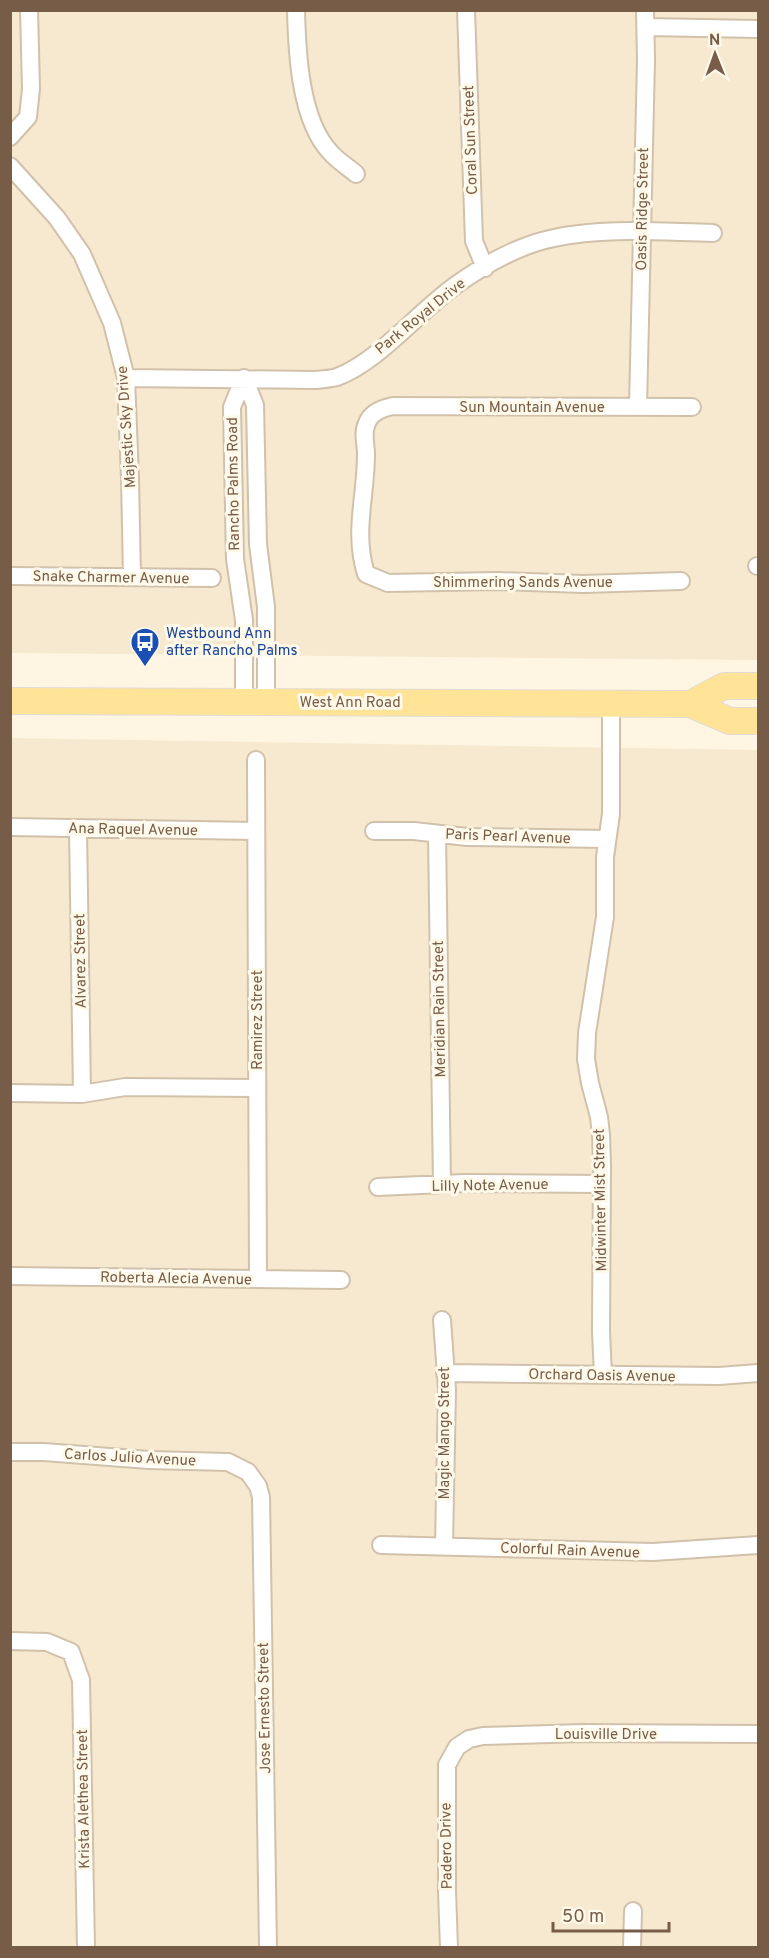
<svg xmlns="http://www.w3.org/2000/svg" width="769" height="1958" font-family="Overpass,sans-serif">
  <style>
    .residential { fill: #f6e9d0 }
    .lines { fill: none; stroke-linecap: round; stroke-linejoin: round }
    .minor-casing { stroke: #d1c1ab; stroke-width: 20 }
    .primary-casing { stroke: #e1dbd7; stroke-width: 28 }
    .minor { stroke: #fff; stroke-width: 16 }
    .primary { stroke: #ffe498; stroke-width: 26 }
    .labels { text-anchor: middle; stroke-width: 6; stroke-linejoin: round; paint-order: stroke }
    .street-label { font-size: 15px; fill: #775d47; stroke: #fff9ea }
    .transit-label { font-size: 15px; fill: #164399; stroke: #fff9ea; text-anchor: start }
  </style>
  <rect width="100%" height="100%" fill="#fef6e2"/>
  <path class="residential" d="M11 11H758V660L11 653Z
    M10 738 758 750V1947H11Z"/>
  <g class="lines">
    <g class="minor-casing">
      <path id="minor" d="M296 10C297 53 300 121 331 153 338 161 348 167 356 174
        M466 10 474 241 485 268
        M646 27 758 29
        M10 137 28 117 31 89 29 10
        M10 166 57 218 82 254 112 323 126 378 130 478 132 577
        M126 378 315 380C322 379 331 379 337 377 378 362 419 311 456 285 484 265 519 245 554 238 605 227 660 232 713 233
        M244 378 255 405 258 544 266 607V702
        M244 378 232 407 235 559 244 620V702
        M638 407 646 60 645 10
        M757 566H758
        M10 576 212 578
        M681 581 583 584 498 581 388 583 366 574C353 532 366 497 366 454 366 444 362 433 367 423 371 412 383 408 393 406L692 407
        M256 760 258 1279
        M10 827 256 831
        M78 828 82 1094
        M374 831H414L467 837 607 839
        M437 834 442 1184
        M10 1093 82 1094 125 1087 257 1088
        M378 1187 464 1183 602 1184
        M10 1276 341 1280
        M442 1320 447 1389 444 1546
        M445 1373 719 1376 758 1373
        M603 1375 601 1332 602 1165 601 1135 599 1117 590 1083 586 1059 587 1033 605 917V857L611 814V704
        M10 1452H44L149 1460 228 1462 248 1472 258 1486 261 1497 268 1948
        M381 1545 653 1552 758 1545
        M10 1641 47 1642 71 1652 81 1680 86 1948
        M449 1948 447 1891V1765L457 1747 469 1739 483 1736 583 1733 758 1734
        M632 1948 633 1911"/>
    </g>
    <g class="primary-casing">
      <path id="primary" d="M10 701 690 704 730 721H758
        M690 704 724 686H758"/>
    </g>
    <use href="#minor" class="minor"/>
    <use href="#primary" class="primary"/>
  </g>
  <defs>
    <g id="bus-pin" transform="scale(1.5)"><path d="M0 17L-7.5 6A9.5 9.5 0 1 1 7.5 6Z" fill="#1a4fb4" stroke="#fff9ea"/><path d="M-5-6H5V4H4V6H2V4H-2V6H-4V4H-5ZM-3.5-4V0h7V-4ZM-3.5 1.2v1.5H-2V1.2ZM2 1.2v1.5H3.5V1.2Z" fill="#fff"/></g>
  </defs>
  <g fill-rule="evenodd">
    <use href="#bus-pin" x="145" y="642"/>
  </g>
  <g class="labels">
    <g class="street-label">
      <text transform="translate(470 140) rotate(-92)" y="5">Coral Sun Street</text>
      <text transform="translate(642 209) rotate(-89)" y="5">Oasis Ridge Street</text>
      <text transform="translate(420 316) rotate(-39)" y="5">Park Royal Drive</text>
      <text x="532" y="412">Sun Mountain Avenue</text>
      <text transform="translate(126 427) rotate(-94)" y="5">Majestic Sky Drive</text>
      <text transform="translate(233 484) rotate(-91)" y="5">Rancho Palms Road</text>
      <text transform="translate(111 577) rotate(1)" y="5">Snake Charmer Avenue</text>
      <text x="523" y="587">Shimmering Sands Avenue</text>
      <text x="350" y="707">West Ann Road</text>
      <text transform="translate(133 829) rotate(1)" y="5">Ana Raquel Avenue</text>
      <text transform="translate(508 836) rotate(2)" y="5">Paris Pearl Avenue</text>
      <text transform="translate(80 961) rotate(-91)" y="5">Alvarez Street</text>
      <text transform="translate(439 1009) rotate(-91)" y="5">Meridian Rain Street</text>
      <text transform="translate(257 1020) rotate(-90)" y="5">Ramirez Street</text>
      <text transform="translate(490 1185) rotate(-1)" y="5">Lilly Note Avenue</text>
      <text transform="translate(600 1200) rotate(-91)" y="5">Midwinter Mist Street</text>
      <text transform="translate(176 1278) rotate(1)" y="5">Roberta Alecia Avenue</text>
      <text transform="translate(602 1375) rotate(1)" y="5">Orchard Oasis Avenue</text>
      <text transform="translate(444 1433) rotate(-90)" y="5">Magic Mango Street</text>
      <text transform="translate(130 1457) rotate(3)" y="5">Carlos Julio Avenue</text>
      <text transform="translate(570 1550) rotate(2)" y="5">Colorful Rain Avenue</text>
      <text transform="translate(264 1708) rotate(-91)" y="5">Jose Ernesto Street</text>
      <text x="606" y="1739">Louisville Drive</text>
      <text transform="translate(83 1799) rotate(-91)" y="5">Krista Alethea Street</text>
      <text transform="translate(446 1846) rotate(-91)" y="5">Padero Drive</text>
    </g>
    <g class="transit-label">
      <text x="166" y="638">Westbound Ann<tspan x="166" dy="17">after Rancho Palms</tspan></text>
    </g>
  </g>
  <rect width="769" height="1958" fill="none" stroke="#775d47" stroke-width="24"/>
  <g transform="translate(715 54) rotate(359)" stroke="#fff9ea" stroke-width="4.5" paint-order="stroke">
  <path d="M0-4.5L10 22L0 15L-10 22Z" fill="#775d47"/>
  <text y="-9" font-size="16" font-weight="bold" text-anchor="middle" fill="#775d47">N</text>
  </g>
  <path d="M553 1922v9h116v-9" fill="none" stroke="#775d47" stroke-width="3"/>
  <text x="562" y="1922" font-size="18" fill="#775d47" stroke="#fff9ea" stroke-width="4.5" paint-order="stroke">50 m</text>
</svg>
